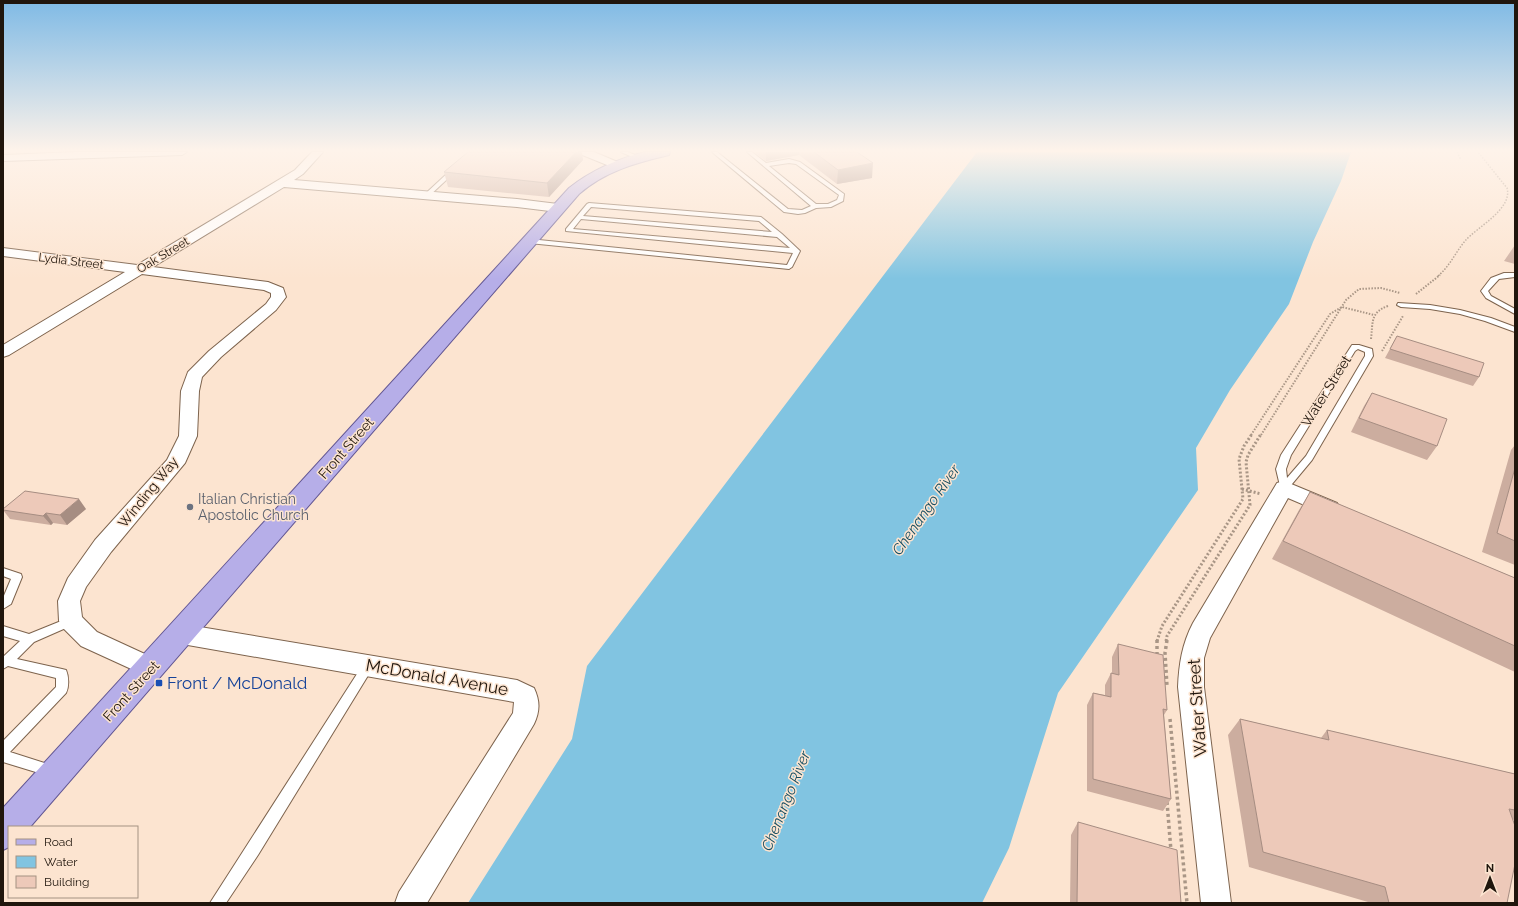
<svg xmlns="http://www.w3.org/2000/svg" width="1518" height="906" font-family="Raleway,sans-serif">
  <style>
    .water { fill: #81c4e1 }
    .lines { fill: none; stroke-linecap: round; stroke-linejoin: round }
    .lane-casing { stroke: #7d634d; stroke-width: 2 }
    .street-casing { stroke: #7d634d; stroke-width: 2 }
    .primary-casing { stroke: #625692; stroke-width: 2 }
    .path-far3 { stroke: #a99686; stroke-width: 1.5; stroke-dasharray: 1.5 1.5; stroke-linecap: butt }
    .path-far2 { stroke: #a99686; stroke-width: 2; stroke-dasharray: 1.5 1.5; stroke-linecap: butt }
    .path-far1 { stroke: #a99686; stroke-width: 3; stroke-dasharray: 2 2; stroke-linecap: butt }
    .path { stroke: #a99686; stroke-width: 3.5; stroke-dasharray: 3 3; stroke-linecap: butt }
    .lane { fill: #fff; fill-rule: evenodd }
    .street { fill: #fff; fill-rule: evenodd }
    .primary { fill: #b6aee8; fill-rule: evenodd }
    .wall { fill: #ccad9f }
    .shaded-wall { fill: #a68d82 }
    .building { fill: #edc9b9; stroke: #a68d82 }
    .worship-dot { fill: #6b7280; stroke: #fce4d0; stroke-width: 1.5 }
    .transit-dot { fill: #1a4fb4; stroke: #fce4d0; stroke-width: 1.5 }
    .labels { text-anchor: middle; stroke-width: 3; stroke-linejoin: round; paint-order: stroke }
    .far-street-label { font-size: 12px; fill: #20160d; stroke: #fce4d0 }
    .street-label { font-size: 14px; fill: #20160d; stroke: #fce4d0 }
    .worship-label { font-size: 14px; fill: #5b616d; stroke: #fce4d0; text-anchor: start }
    .water-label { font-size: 15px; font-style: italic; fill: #164e62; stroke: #fce4d0 }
    .near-street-label { font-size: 17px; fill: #20160d; stroke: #fce4d0 }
    .near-transit-label { font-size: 17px; fill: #164399; stroke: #fce4d0; text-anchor: start }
  </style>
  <rect width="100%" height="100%" fill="#fce4d0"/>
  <path class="water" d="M977 152H1351L1341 181 1313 242 1289 304 1230 390 1196 448 1198 490 1058 693 1009 848 982 903H468L572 739 587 666Z"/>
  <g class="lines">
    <g class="lane-casing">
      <path id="lane" d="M621 152H628L642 158 637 159Z
        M712 152H717L788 209 802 210 811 206 747 152H752L766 163 789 159 800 162 844 194 843 201 831 207 816 208 805 213 798 214 784 212ZM789 163 796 164 839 195 837 200 828 204H816L769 166Z
        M452 169 457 170 428 197H424V195Z
        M589 203 761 217 782 234 800 251 792 267 789 269 529 243 526 241 529 239 787 265 793 253 566 231V229L587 204ZM591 207 759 221 772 232 583 216ZM581 219 777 237 790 248 573 229Z
        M1504 273H1515V277L1499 279 1488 291 1491 296 1515 309V314L1486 298 1481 291 1491 278Z
        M1398 303 1430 305 1460 310 1491 318 1515 327V332L1485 321 1460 314 1430 309 1401 307 1397 305Z
        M1352 345H1359L1372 349 1373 356 1312 460 1287 490H1281L1276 469 1281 455ZM1358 349 1365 352V356L1306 456 1287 478 1286 469 1291 455 1355 351Z
        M3 568 21 574 22 577 11 604 3 609V598L11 579 3 576Z
        M71 617 75 618 77 621 75 624 34 642 17 659 62 669 66 670C69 677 69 687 66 693L10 752 57 767 58 771 57 775 52 777 3 762V741L56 687V678L8 666 3 669V657L20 641 3 636V626L29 634Z
        M368 661 372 663 374 666 372 669 258 855 226 903H210L364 663Z"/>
    </g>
    <g class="street-casing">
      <path id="street" d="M76 152H187L182 155 3 161V155Z
        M312 152H323L303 174 294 180 517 199 558 204 562 205 564 208 562 211 558 212 517 207 284 187 153 267 268 282 283 288 286 297 276 310 221 357 202 377 199 391 197 436 185 463 111 552 86 587 80 601 82 617 97 632 160 661 163 668 160 675 151 678 81 646 63 628 59 621 58 601 68 578 95 540 167 460 179 436 181 391 188 372 209 351 266 304 271 297V293L264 290 142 274 9 355 3 357V345L125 272 3 256V248L137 265 295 170Z
        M579 152H594L620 163 622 165 620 167H612L580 154Z
        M1284 481 1337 503 1340 508 1337 513 1330 515 1323 513 1288 498 1210 638 1204 658V687L1231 903H1201L1178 687C1179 664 1182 644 1193 623L1277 483Z
        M182 624 517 680 534 688C540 701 540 711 534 724L427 903H395L399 892 513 713 514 702 182 644 174 641 170 634 174 627Z"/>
    </g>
    <g class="primary-casing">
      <path id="primary" d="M645 152H670L669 155C635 163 606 171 579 194L30 827H9V847L3 850V808L569 188C592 170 617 159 645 152Z"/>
    </g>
    <path class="path-far3" d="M1457 152 1461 160
      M1438 276C1450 266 1455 253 1465 241 1477 227 1513 209 1507 188L1478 152"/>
    <path class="path-far2" d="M1416 294 1440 275
      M1371 339C1373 323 1370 312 1388 306
      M1382 351 1403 316
      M1251 435 1330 314 1342 307 1374 315
      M1261 435 1346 300 1359 289 1381 288 1400 293"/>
    <path class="path-far1" d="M1242 489 1261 494
      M1157 641 1162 626 1243 499 1239 459 1244 446 1252 434
      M1166 641 1167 636 1250 505 1246 462 1248 455 1261 434"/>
    <path class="path" d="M1167 640 1165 653 1167 686
      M1157 655V640
      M1170 719 1187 903
      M1167 802 1171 851"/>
    <use href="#lane" class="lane"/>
    <use href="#street" class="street"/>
    <use href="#primary" class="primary"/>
  </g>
  <path class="wall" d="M754 152H857L872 178 837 184 799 155 766 161Z
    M583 160 549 197 448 187 444 172Z
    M1515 245V264L1504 261Z
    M1397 336 1479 377 1473 386 1385 358Z
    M1372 393 1437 446 1427 460 1351 432 1364 406Z
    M1515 445V565L1482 552 1511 450Z
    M1310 492 1515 578V672L1272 559 1299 510Z
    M3 509H86L67 525 53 523 51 525 10 519 3 510Z
    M1118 644 1167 710 1164 715 1171 799 1163 811 1087 791V705L1093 693 1105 695V685L1111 673H1112V657Z
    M1240 719 1321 738 1327 730 1515 774V819L1513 820 1507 903H1368V902L1249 867 1228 735Z
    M1078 822 1181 903H1070L1071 835Z"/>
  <path class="shaded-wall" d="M576 152H582L583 160 549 197 547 183Z
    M766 152H799V155L766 161Z
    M873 163 872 178 837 184 838 170Z
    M79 499 86 509 67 525 60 515Z
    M46 513 53 523 51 525 43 516Z"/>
  <path class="building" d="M468 152H576L547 183 444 172Z
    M814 152H857L873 163 838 170Z
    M1397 336 1484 363 1479 377 1390 349Z
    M1372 393 1447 419 1437 446 1359 418Z
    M1515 468V541L1497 533Z
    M25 491 79 499 60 515 46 513 43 516 3 510V509Z
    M1310 492 1515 578V646L1283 541Z
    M1118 644 1163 655 1167 710 1163 709 1171 799 1093 779V693L1111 697V673L1119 675Z
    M1240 719 1329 740 1327 730 1515 774V810L1509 809 1515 826V864L1507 903H1389L1385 887 1263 852Z
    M1078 822 1177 850 1181 903H1077Z"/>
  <linearGradient id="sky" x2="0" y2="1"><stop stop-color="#7fbae5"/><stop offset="0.54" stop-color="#fef3ea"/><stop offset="1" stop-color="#fef3ea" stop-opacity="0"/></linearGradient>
  <rect width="1518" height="279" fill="url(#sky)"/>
  <circle class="worship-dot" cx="190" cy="507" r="4"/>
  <rect class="transit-dot" x="155" y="679" width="8" height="8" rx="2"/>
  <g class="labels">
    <g class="far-street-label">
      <text transform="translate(163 255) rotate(-31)" y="4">Oak Street</text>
      <text transform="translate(71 261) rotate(7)" y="4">Lydia Street</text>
    </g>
    <g class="street-label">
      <text transform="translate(1326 391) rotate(-58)" y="5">Water Street</text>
      <text transform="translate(346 448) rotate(-49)" y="5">Front Street</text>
      <text transform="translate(148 492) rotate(-51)" y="5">Winding Way</text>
      <text transform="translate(131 691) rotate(-48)" y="5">Front Street</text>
    </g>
    <g class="worship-label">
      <text x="198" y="504">Italian Christian<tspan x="198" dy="16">Apostolic Church</tspan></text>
    </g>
    <g class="water-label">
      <text transform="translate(926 510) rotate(-55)" y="5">Chenango River</text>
      <text transform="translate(786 801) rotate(-68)" y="5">Chenango River</text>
    </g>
    <g class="near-street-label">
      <text transform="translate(437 677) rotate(10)" y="6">McDonald Avenue</text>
      <text transform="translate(1197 708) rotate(-94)" y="6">Water Street</text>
    </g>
    <g class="near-transit-label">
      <text x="167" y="689">Front / McDonald</text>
    </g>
  </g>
  <rect width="1518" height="906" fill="none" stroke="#20160d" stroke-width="8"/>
  <rect x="8" y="826" width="130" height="72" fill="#fce4d0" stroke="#a49282"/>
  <rect x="16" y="839" width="20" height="6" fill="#b6aee8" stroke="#a49282"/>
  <text x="44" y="846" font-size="12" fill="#20160d">Road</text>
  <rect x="16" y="856" width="20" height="12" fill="#81c4e1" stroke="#a49282"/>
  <text x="44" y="866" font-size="12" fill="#20160d">Water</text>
  <rect x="16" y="876" width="20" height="12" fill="#edc9b9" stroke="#a49282"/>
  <text x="44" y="886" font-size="12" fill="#20160d">Building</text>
  <g transform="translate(1490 878)" stroke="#fce4d0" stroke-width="3" paint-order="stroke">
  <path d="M0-3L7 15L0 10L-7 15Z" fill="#20160d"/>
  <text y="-6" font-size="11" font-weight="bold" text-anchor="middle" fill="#20160d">N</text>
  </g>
</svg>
